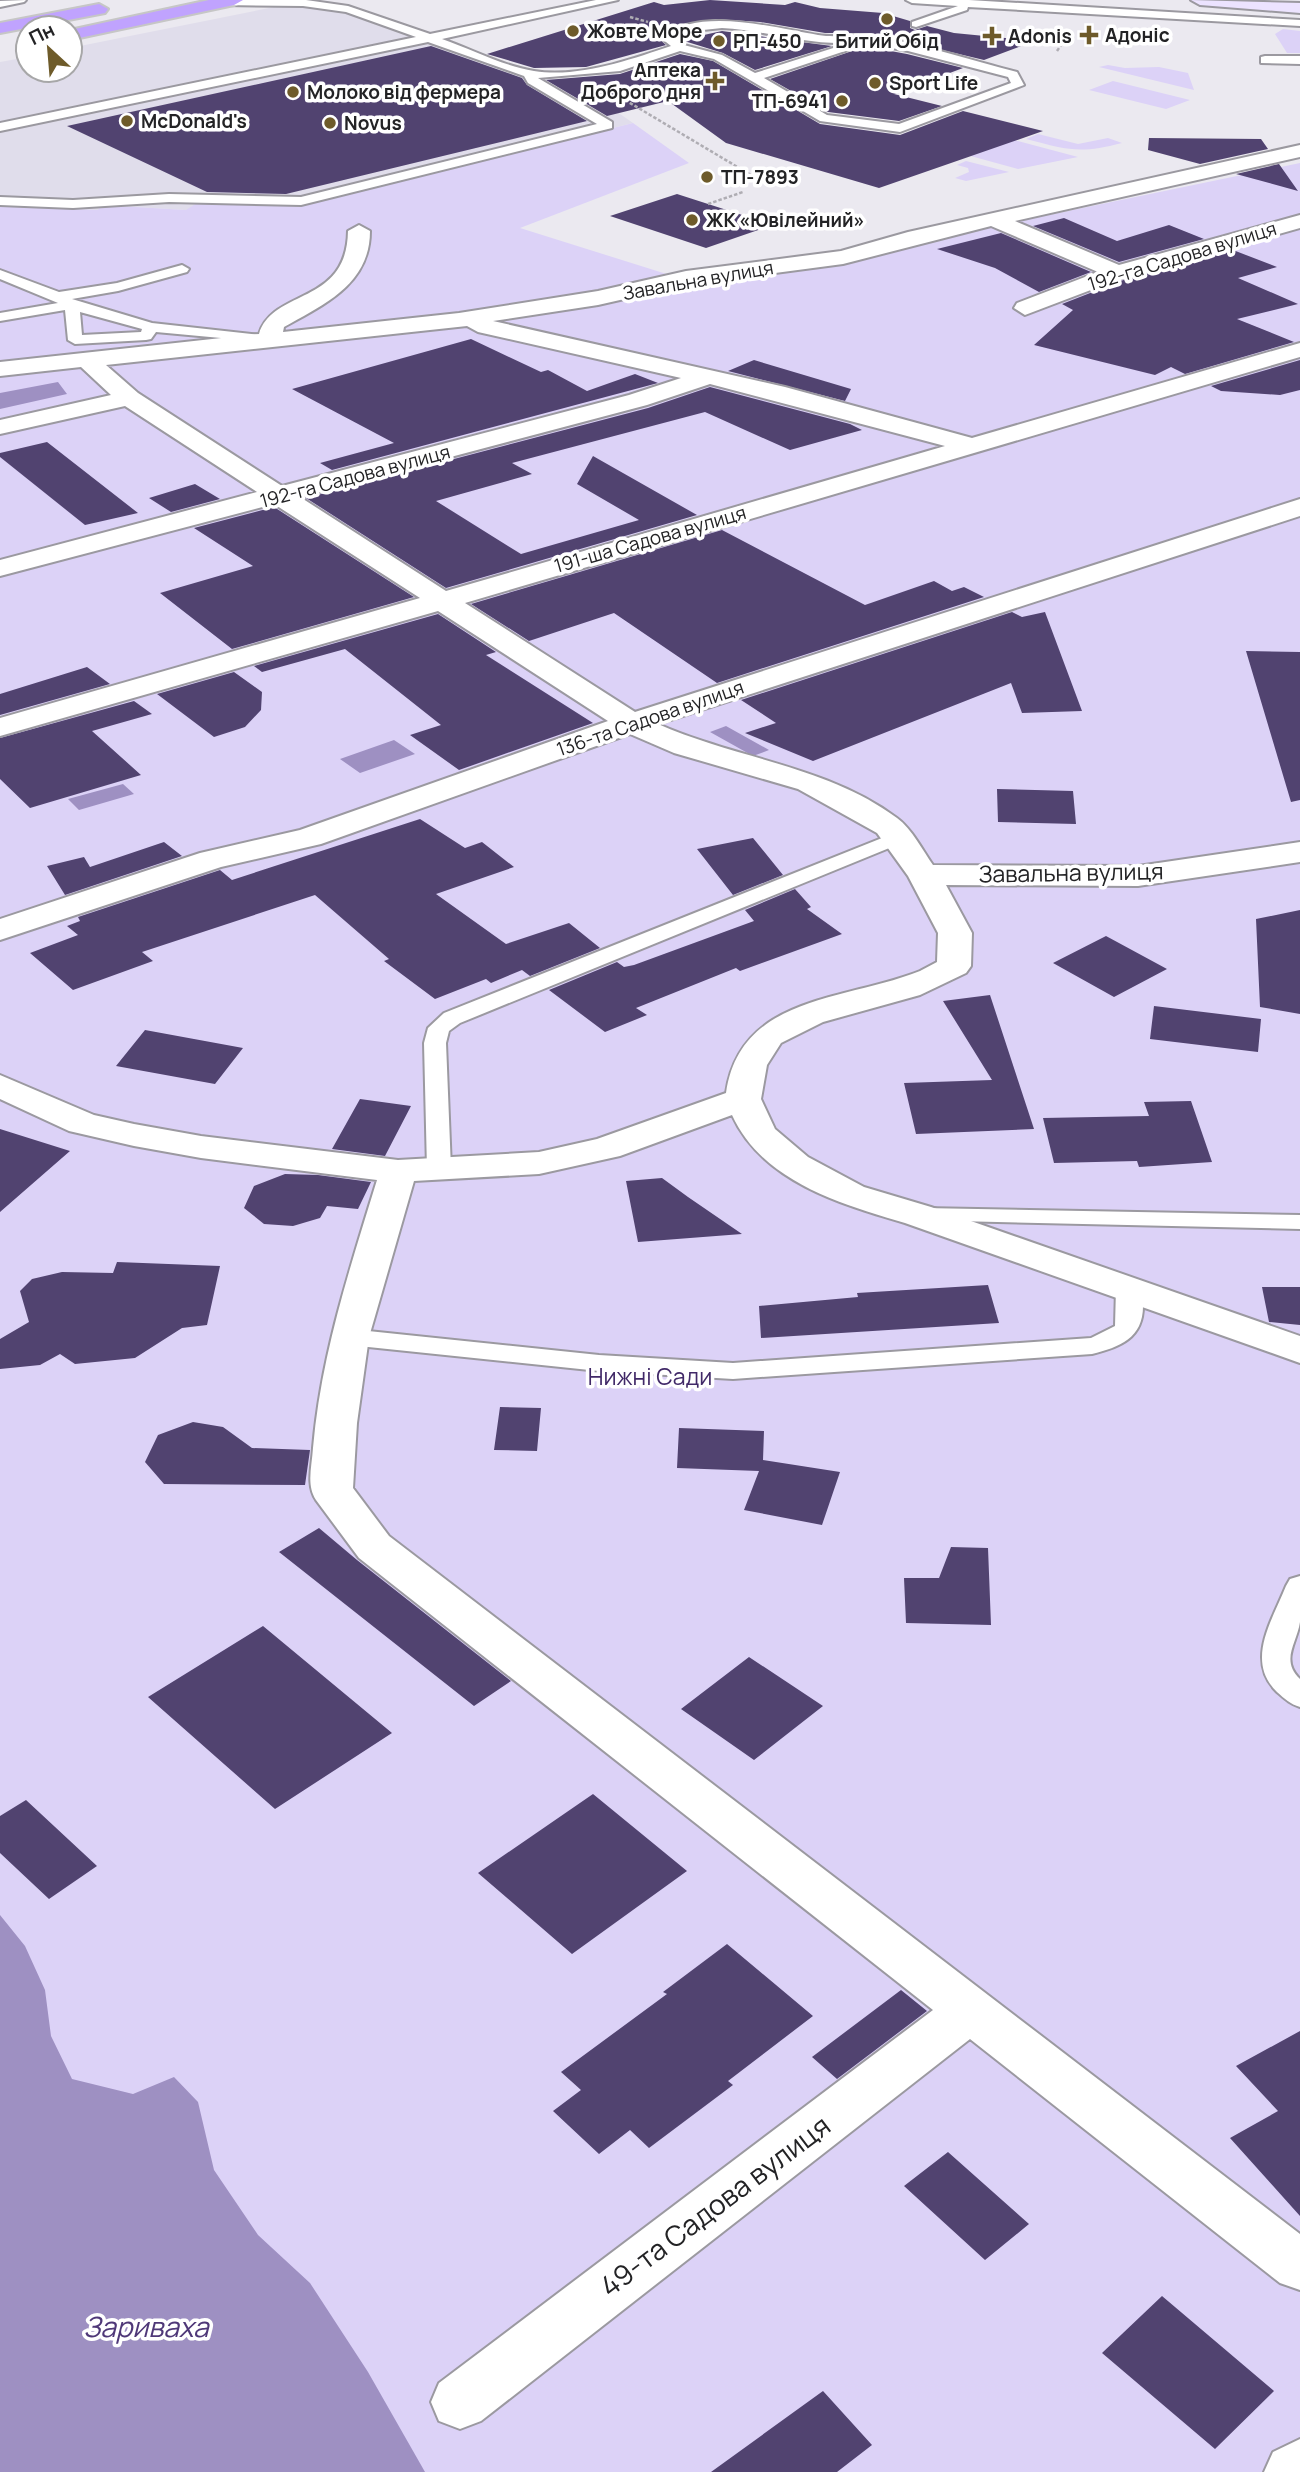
<svg xmlns="http://www.w3.org/2000/svg" width="1300" height="2472" font-family="Manrope,sans-serif">
  <style>
    .built { fill: #e0ddeb }
    .green { fill: #dcd2f7 }
    .water { fill: #9e90c2 }
    .building { fill: #514370 }
    .lines { fill: none; stroke-linecap: round; stroke-linejoin: round }
    .lane-casing { stroke: #9b99a0; stroke-width: 4 }
    .street-casing { stroke: #9b99a0; stroke-width: 4 }
    .secondary-casing { stroke: #9b99a0; stroke-width: 4 }
    .highway-casing { stroke: #c6c6c6; stroke-width: 4 }
    .path { stroke: #afadb3; stroke-width: 2.5; stroke-dasharray: 3.5 2; stroke-linecap: butt }
    .lane { fill: #fff; fill-rule: evenodd }
    .street { fill: #fff; fill-rule: evenodd }
    .secondary { fill: #ece3ff; fill-rule: evenodd }
    .highway { fill: #c0a3fe; fill-rule: evenodd }
    .poi-dot { fill: #6e5b2a; stroke: #fff; stroke-width: 2.5 }
    .labels { text-anchor: middle; stroke-width: 7; stroke-linejoin: round; paint-order: stroke }
    .far-poi-label { font-size: 19px; font-weight: bold; fill: #232325; stroke: #fff; text-anchor: start }
    .far-street-label { font-size: 19px; fill: #232325; stroke: #fff }
    .street-label { font-size: 23px; fill: #232325; stroke: #fff }
    .park-label { font-size: 23px; fill: #412968; stroke: #fff }
    .near-street-label { font-size: 28px; fill: #232325; stroke: #fff }
    .near-water-label { font-size: 28px; font-style: italic; fill: #4f3878; stroke: #fff }
  </style>
  <rect width="100%" height="100%" fill="#ebe9f0"/>
  <path class="built" d="M289 4 340 11 522 75 573 81 633 123 306 205 186 210 103 205 99 210 0 206V62L28 57V70H70V48Z"/>
  <path class="green" d="M1283 29 1300 31V53H1287L1275 34Z
    M1108 65 1125 68 1159 67 1188 73 1194 90 1099 67Z
    M1113 81 1190 100 1166 109 1089 90Z
    M633 123 689 163 520 228 692 282 927 240 1300 163V2472H0V206L98 210 102 205 186 210 197 203 306 205Z
    M1038 134 1078 144 1108 138 1122 143C1080 154 1068 150 1026 139Z
    M1003 137 1078 157 1018 169 956 152Z
    M966 161 1009 172 966 181 955 178 969 172 968 168 957 165Z"/>
  <path class="water" d="M58 382 67 394 0 409V393Z
    M726 726 769 750 753 756 710 732Z
    M394 740 415 754 360 773 340 759Z
    M123 784 134 794 79 810 68 799Z
    M0 1915 25 1946 45 1990 51 2036 72 2079 133 2094 174 2077 198 2102 214 2170 258 2235 310 2283 368 2372 425 2472H0Z"/>
  <path class="building" d="M710 0 785 5 795 2 820 8 883 13 910 21V28L915 30 927 26 954 33 1035 41 984 60 871 33H825L760 22 716 19 675 26 658 38 666 45 586 67 534 68 487 54 654 2 664 5Z
    M722 31 801 42 832 46 755 70 723 53 681 40Z
    M858 45 907 54 963 68 894 94 942 106 899 121 828 112 770 79 855 50Z
    M431 46 522 78 527 85 587 121 286 194 207 192 67 126Z
    M680 54 713 61 820 124 900 135 963 111 1043 131 879 188 726 143 668 101 607 116 546 80 620 74Z
    M1149 138 1261 139 1268 149 1200 164 1148 150Z
    M1279 164 1298 191 1236 174Z
    M677 194 773 225 706 248 610 216Z
    M1064 218 1117 241 1169 225 1204 239 1119 262 1033 226Z
    M1001 233 1091 272 1039 292 995 268 937 249Z
    M1233 250 1277 267 1238 278 1298 304 1237 319 1294 342 1185 374 1171 367 1155 375 1034 345 1073 310 1062 304 1126 279Z
    M471 339 541 372 548 370 587 391 635 374 658 383 332 470 320 463 394 443 292 389Z
    M754 360 851 389 845 401 728 371Z
    M1300 360V390L1280 395 1221 391 1211 386Z
    M710 387 850 424 862 430 790 450 705 412 512 463 532 474 436 501 521 554 639 520 577 484 593 456 697 515 446 588 306 498 648 408Z
    M47 442 138 513 85 525 0 457V453Z
    M195 484 220 499 171 512 149 498Z
    M274 507 414 597 232 649 160 593 253 566 194 528Z
    M722 530 865 605 934 581 952 591 964 587 984 597 717 683 614 613 529 641 471 604Z
    M1012 612 1022 617 1045 612 1082 711 1022 713 1011 683 813 761 745 733 776 723 741 700Z
    M438 614 496 652 486 655 593 723 459 770 410 735 441 725 345 649 262 672 254 666Z
    M1246 651 1300 652V800L1291 802Z
    M87 667 110 684 0 715V694Z
    M234 672 262 692 261 710 245 727 214 737 157 694Z
    M134 701 152 714 92 731 141 775 30 808 0 779V738Z
    M997 789 1073 791 1076 824 998 822Z
    M420 819 465 848 482 842 514 867 436 894 506 944 569 923 600 948 530 976 522 970 491 983 486 979 435 999 384 961 389 959 315 895 142 952 153 961 73 990 30 953 78 935 67 926 80 921 78 917 220 870 232 880Z
    M753 838 783 875 733 895 697 849Z
    M164 842 182 856 65 895 47 866 84 857 90 867Z
    M795 889 811 907 807 909 842 934 740 971 736 968 636 1008 647 1015 605 1032 549 990 617 962 624 967 634 965 754 921 745 910Z
    M1300 910V1014L1260 1007 1256 919Z
    M1106 936 1167 969 1114 997 1053 963Z
    M990 995 1034 1129 916 1134 904 1083 992 1080 943 1001Z
    M1154 1006 1261 1019 1258 1052 1150 1039Z
    M145 1030 243 1048 215 1084 116 1066Z
    M360 1099 411 1106 385 1156 332 1149Z
    M1191 1101 1212 1162 1139 1167 1137 1161 1054 1163 1043 1118 1149 1116 1144 1102Z
    M0 1129 70 1151 0 1212Z
    M285 1174 318 1175 371 1182 358 1209 327 1206 320 1218 293 1226 264 1224 244 1208 254 1186Z
    M662 1178 688 1197 742 1234 638 1242 626 1181Z
    M117 1262 220 1266 207 1325 182 1328 135 1358 75 1364 60 1354 40 1365 0 1369V1339L29 1322 20 1291 32 1279 62 1272 113 1273Z
    M988 1285 999 1323 761 1338 759 1306 858 1297 857 1293Z
    M1262 1287H1300V1325L1269 1322Z
    M500 1407 541 1408 537 1451 494 1450Z
    M193 1422 223 1427 252 1448 310 1450 305 1485 164 1484 145 1462 158 1435Z
    M679 1428 764 1431 763 1460 840 1472 822 1525 744 1510 759 1471 677 1468Z
    M319 1528 357 1560 511 1681 474 1706 279 1552Z
    M951 1547 988 1548 991 1625 906 1623 904 1578H939Z
    M263 1626 392 1733 275 1809 148 1697Z
    M749 1657 823 1706 754 1760 681 1709Z
    M593 1794 687 1871 572 1954 478 1873Z
    M26 1800 97 1866 49 1899 0 1853V1816Z
    M727 1944 813 2016 728 2081 733 2085 649 2148 630 2130 599 2154 553 2111 581 2090 561 2072 667 1994 663 1992Z
    M901 1990 927 2011 837 2079 812 2057Z
    M1300 2031V2216L1230 2138 1278 2111 1236 2066Z
    M948 2152 1029 2224 985 2260 904 2186Z
    M1162 2296 1274 2391 1215 2449 1102 2353Z
    M823 2391 872 2445 837 2472H711Z"/>
  <g class="lines">
    <g class="lane-casing">
      <path id="lane" d="M26 0 24 2 0 7V1Z
        M220 0H306L348 6 430 34 596 0H618L442 39C471 49 503 66 534 71 579 78 629 60 671 46L661 38C698 6 775 28 818 35 836 38 854 34 871 36 921 43 969 60 1017 72L1024 85 900 132 820 121 714 59 680 51 620 71 538 78 612 122V128L301 205 169 202 73 208 0 205V197L73 200 169 194 301 197 597 124 528 83 524 76 428 42 0 131V123L416 37 346 12 303 6 224 5 220 4ZM722 28C765 30 806 45 849 43L755 73 722 55 684 45 675 39 703 30ZM860 42 908 51 1008 77 1011 83 899 124 827 115 764 78 854 48 856 46 851 43Z
        M906 0H969L1300 20V26L968 7 967 10 916 27 912 26V22L958 6 912 3Z
        M1265 56H1300V64L1261 63V57Z
        M182 265 189 269 187 272 118 291 72 299 152 323 269 336 276 340 274 343 156 332 151 339 146 340 75 344 68 340 65 310 0 321V313L58 303 0 279V270L59 292 117 283ZM80 312 142 329 141 332 82 335Z
        M897 832 907 838 904 842 460 1023 449 1031 446 1043 451 1169 447 1174H431L427 1169 424 1043 428 1028 444 1013Z
        M923 1208 1300 1215V1229L914 1220 911 1215 914 1210Z
        M1129 1280 1138 1283C1142 1289 1142 1296 1143 1304 1144 1338 1120 1347 1092 1354L733 1379 599 1371 349 1345 340 1343 336 1337 340 1331 349 1329 599 1355 733 1363 1091 1338 1115 1326 1116 1288 1120 1283Z
        M1300 1576C1300 1591 1300 1607 1300 1622 1297 1643 1280 1660 1300 1679V1707C1290 1704 1285 1699 1277 1692 1245 1661 1272 1621 1286 1586L1290 1579Z"/>
    </g>
    <g class="street-casing">
      <path id="street" d="M1300 145V157L1015 221 1119 265 1300 215V228L1125 277 1025 315 1014 308 1017 303 1098 272 991 226 843 264 686 285 598 305 493 321 785 387 972 438 1300 343V357L465 603 635 712 1300 499V516L658 724C737 759 827 766 897 818 912 829 923 851 933 865L1138 866 1300 842V862L1138 886 946 885 972 933 971 966 966 973 920 995 823 1022 781 1043 767 1065 761 1099 775 1129 808 1157 864 1187 931 1207 1300 1336V1363L905 1223C840 1204 762 1181 732 1115L620 1156 539 1174 414 1181 369 1337 357 1423 353 1488 389 1536 1300 2234V2290L1280 2283 970 2039 481 2421 460 2429 439 2421 431 2402 439 2383 933 2010 359 1558 316 1500C306 1485 312 1466 313 1448 321 1355 350 1268 377 1180L201 1158 134 1146 69 1131 0 1099V1075L94 1115 134 1124 201 1136 398 1160 539 1152 597 1139 726 1093C740 995 845 1001 920 971L937 962 938 933 908 876 877 833 798 789 674 753 630 734 321 844 221 867 0 940V919L200 853 300 830 608 721 438 611 0 736V718L420 598 274 504 0 576V560L257 492 125 406 0 434V420L111 395 81 367 0 376V362L259 334C273 288 347 306 348 231L359 225 370 231C370 284 325 304 284 327L283 332 459 313 598 291 686 271 841 251 908 232ZM467 326 478 332 681 378 629 395 282 486 138 393 106 365ZM710 384 945 446 446 591 300 497 647 405Z
        M1300 2439V2472H1264L1273 2452Z"/>
    </g>
    <g class="secondary-casing">
      <path id="secondary" d="M1191 0 1300 3V13L1200 5Z"/>
    </g>
    <g class="highway-casing">
      <path id="highway" d="M209 0H243L234 5 70 40V30Z
        M99 4 108 9 105 13 0 33V23Z"/>
    </g>
    <path class="path" d="M630 17 648 22
      M1057 51 1068 35
      M625 100 756 178
      M708 204 743 192"/>
    <use href="#lane" class="lane"/>
    <use href="#street" class="street"/>
    <use href="#secondary" class="secondary"/>
    <use href="#highway" class="highway"/>
  </g>
  <g class="poi-dot">
    <circle cx="887" cy="19" r="7"/>
    <circle cx="573" cy="31" r="7"/>
    <path d="M1085.5 24.5h7v7h7v7h-7v7h-7v-7h-7v-7h7z"/>
    <path d="M988.5 25.5h7v7h7v7h-7v7h-7v-7h-7v-7h7z"/>
    <circle cx="719" cy="41" r="7"/>
    <path d="M711.5 70.5h7v7h7v7h-7v7h-7v-7h-7v-7h7z"/>
    <circle cx="875" cy="83" r="7"/>
    <circle cx="293" cy="92" r="7"/>
    <circle cx="842" cy="101" r="7"/>
    <circle cx="127" cy="121" r="7"/>
    <circle cx="330" cy="123" r="7"/>
    <circle cx="707" cy="177" r="7"/>
    <circle cx="692" cy="220" r="7"/>
  </g>
  <g class="labels">
    <g class="far-poi-label">
      <text x="587" y="38">Жовте Море</text>
      <text x="1105" y="42">Адоніс</text>
      <text x="1008" y="43">Adonis</text>
      <text x="733" y="48">РП-450</text>
      <text x="887" y="48" text-anchor="middle">Битий Обід</text>
      <text x="701" y="77" text-anchor="end">Аптека<tspan x="701" dy="22">Доброго дня</tspan></text>
      <text x="889" y="90">Sport Life</text>
      <text x="307" y="99">Молоко від фермера</text>
      <text x="828" y="108" text-anchor="end">ТП-6941</text>
      <text x="141" y="128">McDonald's</text>
      <text x="344" y="130">Novus</text>
      <text x="721" y="184">ТП-7893</text>
      <text x="706" y="227">ЖК «Ювілейний»</text>
    </g>
    <g class="far-street-label">
      <text transform="translate(1182 256) rotate(-17)" y="7">192-га Садова вулиця</text>
      <text transform="translate(698 280) rotate(-10)" y="7">Завальна вулиця</text>
      <text transform="translate(355 476) rotate(-15)" y="7">192-га Садова вулиця</text>
      <text transform="translate(650 539) rotate(-16)" y="7">191-ша Садова вулиця</text>
      <text transform="translate(650 718) rotate(-19)" y="7">136-та Садова вулиця</text>
    </g>
    <g class="street-label">
      <text transform="translate(1071 873) rotate(-1)" y="8">Завальна вулиця</text>
    </g>
    <g class="park-label">
      <text x="650" y="1385">Нижні Сади</text>
    </g>
    <g class="near-street-label">
      <text transform="translate(715 2206) rotate(-37)" y="10">49-та Садова вулиця</text>
    </g>
    <g class="near-water-label">
      <text x="146" y="2337">Зариваха</text>
    </g>
  </g>
  <g transform="translate(49 49) rotate(334)"><circle r="33" fill="#ffffff" stroke="#a7a7a8" stroke-width="2"/>
  <path d="M0-5L12 26L0 18L-12 26Z" fill="#6e5b2a"/>
  <text y="-10" font-size="19" font-weight="bold" text-anchor="middle" fill="#232325">Пн</text>
  </g>
</svg>
